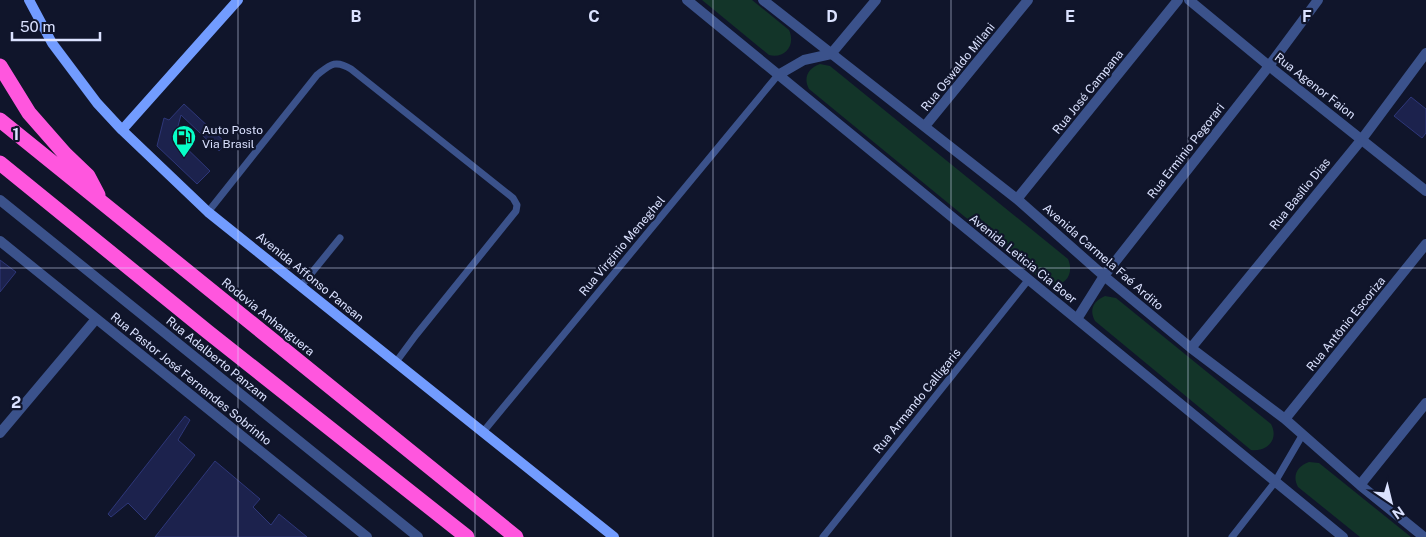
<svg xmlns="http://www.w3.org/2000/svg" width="1426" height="537" font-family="'Public Sans',sans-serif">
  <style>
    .green { fill: #133529 }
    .building { fill: #1c224d; stroke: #2e3779 }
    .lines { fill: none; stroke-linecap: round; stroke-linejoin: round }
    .service { stroke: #3b528b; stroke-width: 7 }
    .minor { stroke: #3b528b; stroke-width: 10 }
    .tertiary { stroke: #3b528b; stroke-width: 10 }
    .secondary { stroke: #729cff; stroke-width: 10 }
    .motorway { stroke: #ff56de; stroke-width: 15 }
    .grid { fill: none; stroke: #dbe2ff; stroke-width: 1; stroke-opacity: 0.55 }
    .labels { text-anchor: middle; stroke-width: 4.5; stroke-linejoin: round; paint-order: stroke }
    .street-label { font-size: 12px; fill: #dbe2ff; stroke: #10152b }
    .poi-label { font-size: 12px; fill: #dbe2ff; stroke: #10152b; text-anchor: start }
    .grid-label { font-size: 16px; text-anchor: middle; font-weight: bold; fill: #dbe2ff; stroke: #10152b; stroke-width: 4.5; stroke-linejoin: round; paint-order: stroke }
  </style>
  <rect width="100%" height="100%" fill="#10152b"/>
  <path class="green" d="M702 0H752L789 30C796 45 785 59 769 55Z
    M820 64 830 66 1068 259C1075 275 1064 288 1048 285L809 89C803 78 808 68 820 64Z
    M1105 296 1116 298 1271 424C1279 439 1268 452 1251 450L1095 321C1089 310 1093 301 1105 296Z
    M1309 462 1319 463 1411 537H1360L1298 487C1292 476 1297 466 1309 462Z"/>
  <path class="building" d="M1411 97 1426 109V133L1422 138 1394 116Z
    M184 104 226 143 219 151 181 115 175 137 210 171 197 184 157 146 164 118 169 120Z
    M0 260 16 272 0 292Z
    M185 416 190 420 178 440 195 455 145 520 128 503 111 517 108 514Z
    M215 461 260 499 253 507 271 525 279 514 307 537H155Z"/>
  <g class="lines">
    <path class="service" d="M208 212 317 75C330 65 335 59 351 69L513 198 517 205 516 211 416 335 396 362
      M301 286 340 238
      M483 432 778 75
      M823 537 1029 279
      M1232 537 1275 482 1303 434"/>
    <path class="minor" d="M687 0 1343 537
      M763 0 1017 199 1104 276 1191 348 1285 419 1360 485 1424 537
      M1189 0 1269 66 1426 191
      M778 75 804 60 831 54 876 0
      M925 126 1028 0
      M1017 199 1178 0
      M0 241 367 537
      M1077 319 1104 276 1269 66 1318 0
      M1191 348 1362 139 1426 53
      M1285 419 1426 244
      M0 433 96 319
      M1360 485 1426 403"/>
    <path class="tertiary" d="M0 200 418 537"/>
    <path class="secondary" d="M29 0 52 43 97 103 122 130 208 212 614 537
      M122 130 238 0"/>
    <path class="motorway" d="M0 66 29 113 65 154 88 176 98 195
      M0 120 516 537
      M0 163 208 332 467 537"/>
  </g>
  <path class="grid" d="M238 0V537M475 0V537M713 0V537M951 0V537M1188 0V537M0 268H1426"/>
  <defs>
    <g id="fuel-pin" transform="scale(1.25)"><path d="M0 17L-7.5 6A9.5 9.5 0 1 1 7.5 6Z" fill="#07ffc8" stroke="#10152b"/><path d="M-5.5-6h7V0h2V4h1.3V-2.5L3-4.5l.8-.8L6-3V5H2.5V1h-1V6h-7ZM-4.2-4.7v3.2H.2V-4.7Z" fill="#111"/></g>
  </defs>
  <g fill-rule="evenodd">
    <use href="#fuel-pin" x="184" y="137"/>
  </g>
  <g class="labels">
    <g class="street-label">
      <text transform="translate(958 67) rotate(-51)" y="4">Rua Oswaldo Milani</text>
      <text transform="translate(1315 86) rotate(38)" y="4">Rua Agenor Faion</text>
      <text transform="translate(1088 92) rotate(-51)" y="4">Rua José Campana</text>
      <text transform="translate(1186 151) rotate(-52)" y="4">Rua Erminio Pegorari</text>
      <text transform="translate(1300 194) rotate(-51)" y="4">Rua Basílio Dias</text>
      <text transform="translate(622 246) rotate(-50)" y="4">Rua Virginio Meneghel</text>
      <text transform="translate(1103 257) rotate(41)" y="4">Avenida Carmela Faé Ardito</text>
      <text transform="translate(1023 259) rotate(39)" y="4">Avenida Leticia Cia Boer</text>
      <text transform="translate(310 277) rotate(39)" y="4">Avenida Affonso Pansan</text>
      <text transform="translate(268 317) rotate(39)" y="4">Rodovia Anhanguera</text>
      <text transform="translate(1346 324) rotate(-51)" y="4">Rua Antônio Escoriza</text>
      <text transform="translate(217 359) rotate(39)" y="4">Rua Adalberto Panzam</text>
      <text transform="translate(191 379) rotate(39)" y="4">Rua Pastor José Fernandes Sobrinho</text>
      <text transform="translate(917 401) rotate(-51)" y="4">Rua Armando Calligaris</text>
    </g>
    <g class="poi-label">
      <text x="202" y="134">Auto Posto<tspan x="202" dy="14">Via Brasil</tspan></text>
    </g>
  </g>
  <g class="grid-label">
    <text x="356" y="22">B</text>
    <text x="594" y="22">C</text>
    <text x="832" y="22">D</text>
    <text x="1070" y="22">E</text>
    <text x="1307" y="22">F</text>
    <text x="16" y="140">1</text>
    <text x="16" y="408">2</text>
  </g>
  <g transform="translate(1391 502) rotate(145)" stroke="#10152b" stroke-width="4" paint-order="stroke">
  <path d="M0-4L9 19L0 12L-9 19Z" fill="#dbe2ff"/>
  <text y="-8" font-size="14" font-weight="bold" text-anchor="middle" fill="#dbe2ff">N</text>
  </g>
  <path d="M12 32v8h88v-8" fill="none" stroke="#dbe2ff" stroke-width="2.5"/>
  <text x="20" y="32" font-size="15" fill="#dbe2ff" stroke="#10152b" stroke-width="4" paint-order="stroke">50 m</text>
</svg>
